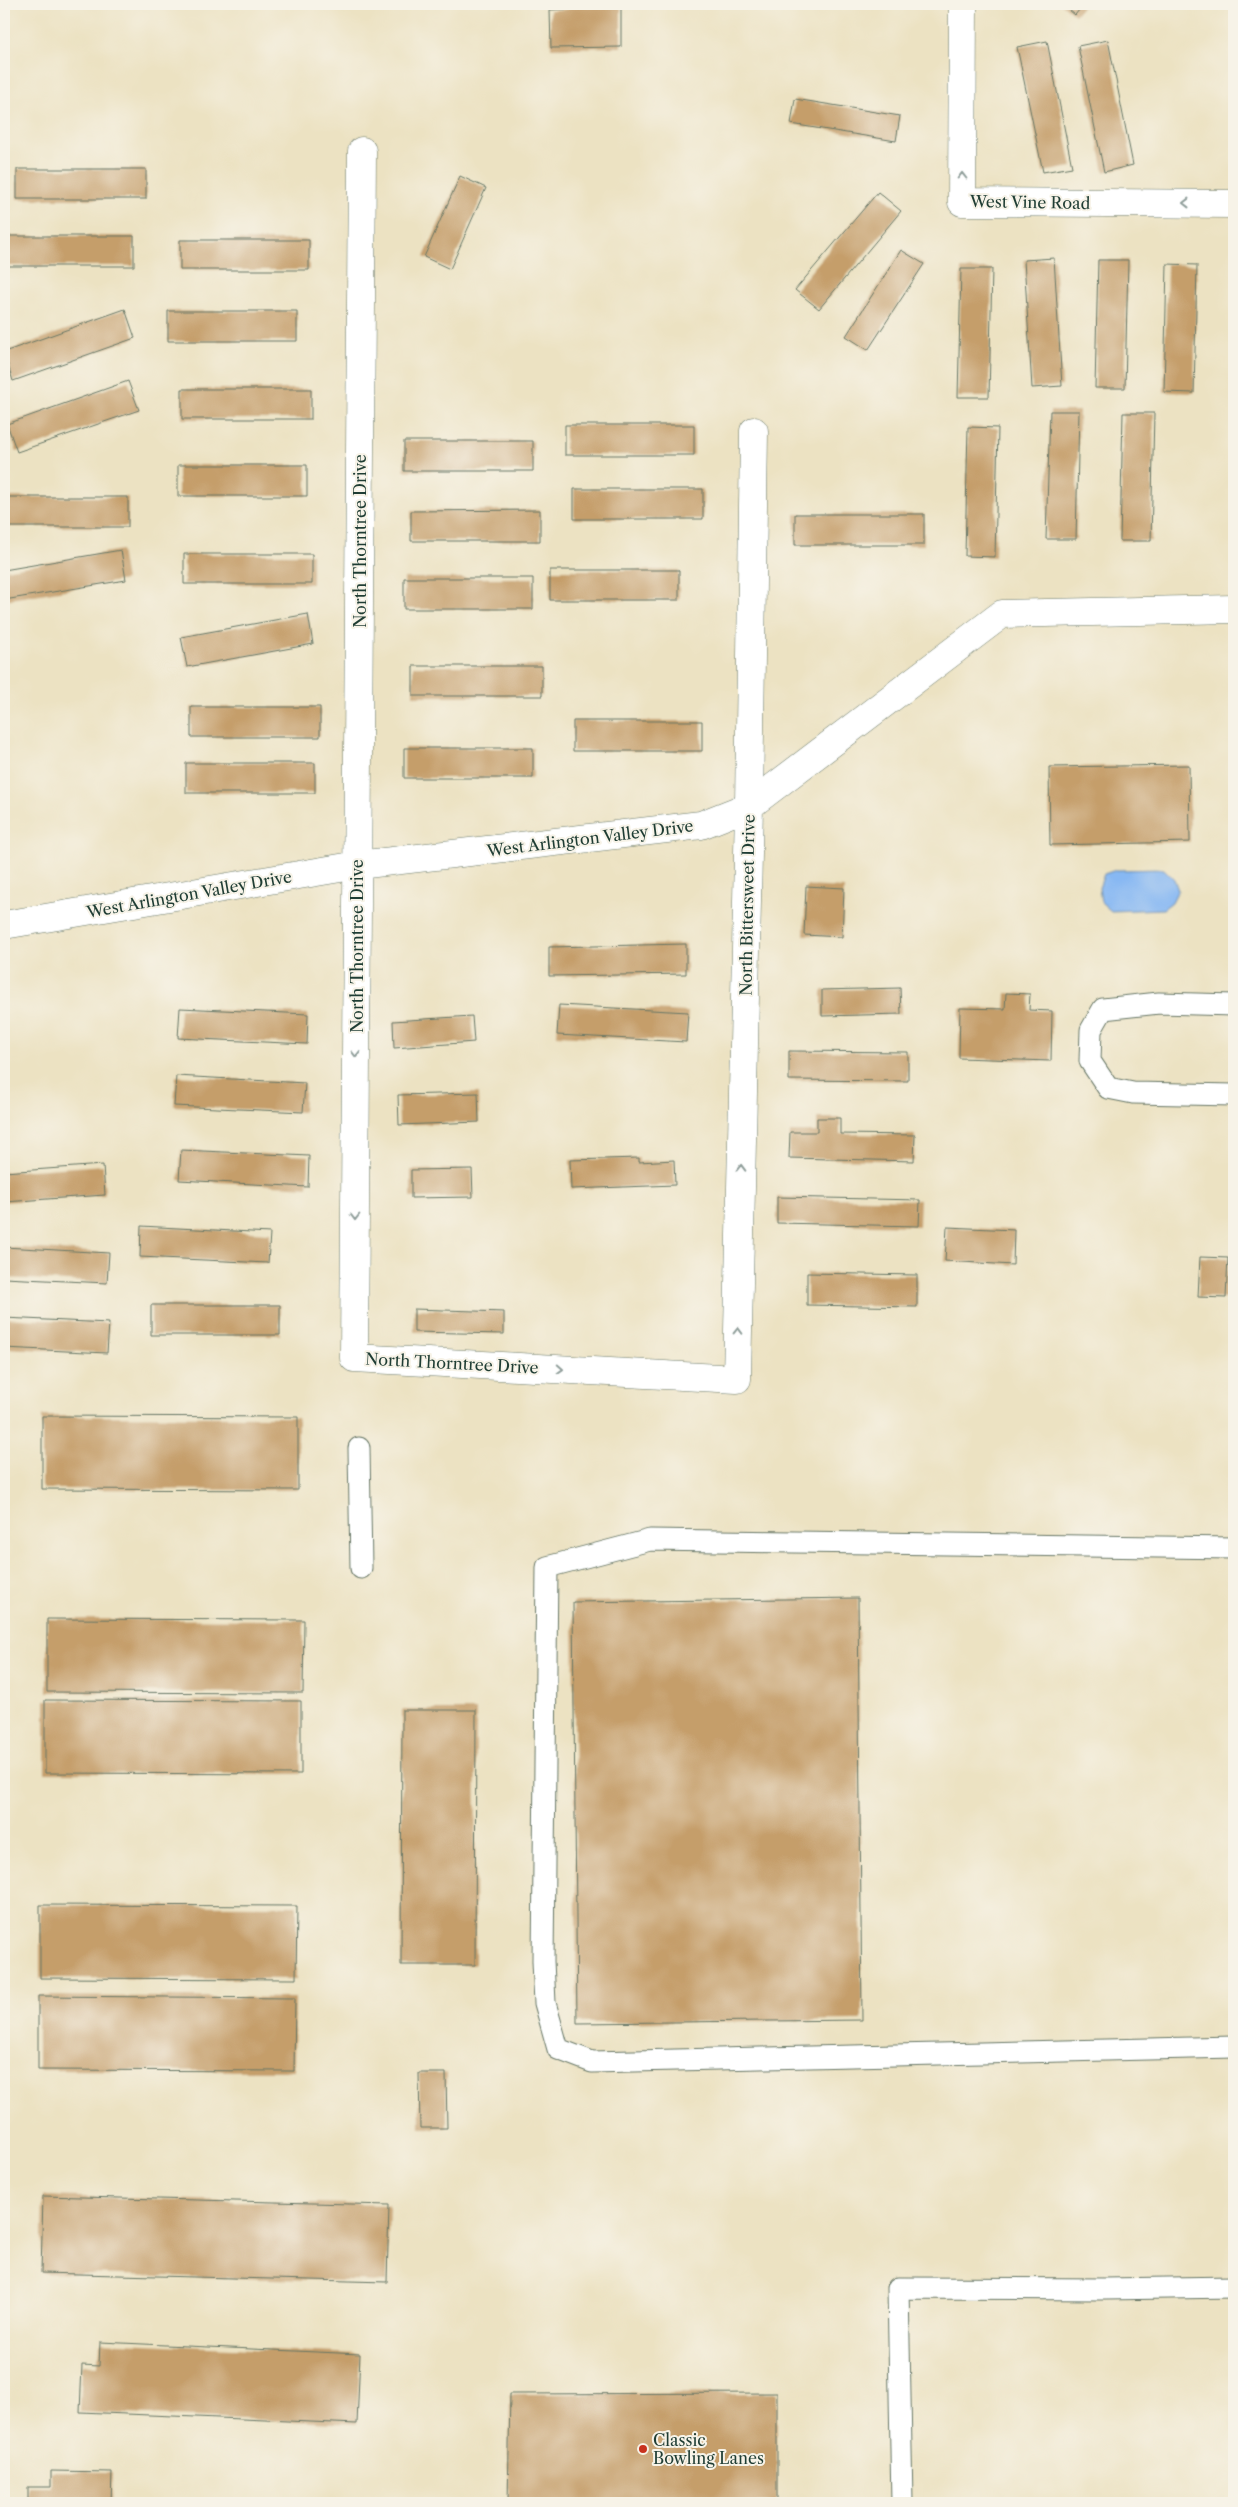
<svg xmlns="http://www.w3.org/2000/svg" width="1238" height="2507" font-family="'Libre Caslon Text',serif">
  <style>
    .water { fill: #87b8f3; stroke: #537a94 }
    .building { fill: #c59e6b }
    .lines { fill: none; stroke-linecap: round; stroke-linejoin: round }
    .lane-casing { stroke: #677766; stroke-width: 23 }
    .street-casing { stroke: #677766; stroke-width: 29 }
    .lane { stroke: #fff; stroke-width: 21 }
    .street { stroke: #fff; stroke-width: 28 }
    .oneway { stroke: #8f9e9a }
    .poi-dot { fill: #c8321e; stroke: #f7f3e8; stroke-width: 2 }
    .labels { text-anchor: middle; stroke-width: 4; stroke-linejoin: round; paint-order: stroke }
    .street-label { font-size: 16px; fill: #1f3d34; stroke: #f7f3e8 }
    .poi-label { font-size: 16px; fill: #1f3d34; stroke: #f7f3e8; text-anchor: start }
  </style>
  <rect width="100%" height="100%" fill="#f7f3e8"/>
  <filter id="ink" filterUnits="userSpaceOnUse"><feTurbulence type="fractalNoise" baseFrequency=".02" numOctaves="2"/><feDisplacementMap in="SourceGraphic" scale="10" xChannelSelector="R" yChannelSelector="G"/><feConvolveMatrix kernelMatrix="1 2 1 2 8 2 1 2 1" color-interpolation-filters="sRGB"/></filter>
  <filter id="wash" filterUnits="userSpaceOnUse"><feTurbulence type="fractalNoise" baseFrequency=".0096" numOctaves="4" result="noise"/><feDisplacementMap in="SourceGraphic" scale="20" xChannelSelector="R" yChannelSelector="G"/><feGaussianBlur stdDeviation="1.12" result="paint"/><feColorMatrix in="noise" values="0 0 0 0 0 0 0 0 0 0 0 0 0 0 0 0 0 1.4 0 .05"/><feComposite in="paint" operator="in"/></filter>
  <g filter="url(#wash)">
    <rect width="100%" height="100%" fill="#ece2c2"/>
    <path class="water" d="M1164 869 1174 879 1178 890 1172 902 1163 909 1111 911 1101 902 1099 888 1104 874 1116 870Z"/>
    <g id="blocks">
      <path class="building" d="M568 4H621V47L551 48 550 10 568 9Z
        M1062 4H1084L1075 15Z
        M1108 40 1133 165 1104 172 1078 46Z
        M1047 41 1072 167 1043 172 1017 47Z
        M795 99 900 116 896 141 791 124Z
        M17 169H146V199H17Z
        M460 176 486 188 450 269 424 257Z
        M878 192 901 211 819 309 795 290Z
        M5 236H134V266H5Z
        M180 240H309V270H180Z
        M901 250 924 264 868 350 846 336Z
        M1054 258 1062 386 1032 388 1024 260Z
        M1098 260H1128L1125 388H1095Z
        M1167 264 1197 265 1194 393 1164 392Z
        M961 269H992L989 397H958Z
        M125 309 135 338 13 381 4 352Z
        M168 311H297V341H168Z
        M128 381 139 410 17 452 7 424Z
        M182 389H311V419H182Z
        M1050 411H1079L1076 539H1046Z
        M1123 413H1154L1151 541H1120Z
        M565 425H694V455H565Z
        M968 427 998 428 995 557 965 556Z
        M404 441H533V471H404Z
        M178 465H307V496H178Z
        M574 489H703V519H574Z
        M4 497H128V527H4Z
        M540 510V541H411V511Z
        M795 514H924V545H795Z
        M121 550 126 580 4 600V570Z
        M184 554H312V584H184Z
        M550 570H679V600H550Z
        M404 578H533V609H404Z
        M308 614 313 644 187 667 181 637Z
        M413 666H542V696H413Z
        M191 707H320V737H191Z
        M573 721H702V751H573Z
        M404 748H533V778H404Z
        M186 763H315V793H186Z
        M1189 765 1190 842 1050 845 1049 767Z
        M806 886 844 888 842 937 804 935Z
        M686 944V974L549 976V947Z
        M900 988 901 1014 822 1016V990Z
        M1006 993 1030 994 1029 1010 1052 1011 1051 1061 959 1058 960 1008 1005 1009Z
        M559 1005 688 1012 686 1042 557 1035Z
        M180 1008 308 1014 307 1044 178 1038Z
        M472 1016 474 1042 394 1048 393 1021Z
        M789 1051 908 1052V1081L789 1080Z
        M176 1076 305 1083 303 1112 174 1106Z
        M478 1093 479 1122 399 1125 398 1095Z
        M817 1118H840V1134L915 1135 914 1161 789 1158 790 1132H817Z
        M181 1150 309 1156 308 1187 179 1180Z
        M639 1158V1162L674 1160 675 1185 571 1189 570 1160Z
        M103 1165 105 1195 4 1202V1172Z
        M472 1169 473 1197 411 1198V1170Z
        M777 1197 920 1200 919 1226 777 1223Z
        M141 1226 270 1233 268 1263 140 1257Z
        M947 1227 1014 1230 1013 1265 945 1261Z
        M4 1247 109 1253 107 1283 4 1278Z
        M1200 1257 1228 1258 1226 1298 1198 1297Z
        M807 1273 917 1275V1307L807 1305Z
        M151 1305H280V1335H151Z
        M414 1309 504 1312V1334L414 1332Z
        M4 1318 109 1323 107 1353 4 1348Z
        M42 1416 298 1417V1490L42 1489Z
        M858 1598 862 2020 577 2023 573 1602Z
        M47 1619 304 1620 303 1693 47 1692Z
        M45 1700 301 1701V1774L45 1773Z
        M402 1710H476L475 1965H401Z
        M40 1905 297 1906 296 1979 40 1978Z
        M38 1996 295 1998 294 2071 38 2070Z
        M419 2073H446L447 2128H420Z
        M43 2196 389 2205 387 2282 41 2273Z
        M100 2342 360 2354 357 2424 80 2412 82 2365 99 2366Z
        M777 2393V2503H508L510 2394Z
        M51 2471 112 2472 111 2503H28V2487H51Z"/>
    </g>
  </g>
  <g filter="url(#ink)">
    <use href="#blocks" fill-opacity="0" stroke="#677766" stroke-width="1"/>
    <g class="lines">
      <g class="lane-casing">
        <path id="lane" d="M1234 1005 1159 1003 1103 1009 1091 1030 1090 1061 1108 1088 1133 1093 1234 1095
          M359 1448 361 1568
          M1234 1548 650 1540 547 1567 543 1961 545 2003 558 2049 592 2062 1234 2047
          M902 2503 898 2288 1105 2289 1234 2287"/>
      </g>
      <g class="street-casing">
        <path id="street" d="M963 4 962 202 1234 204
          M362 151 354 1358 737 1379 749 806 754 431
          M4 925 358 865 701 825 749 806 1002 614 1234 609"/>
      </g>
      <use href="#lane" class="lane"/>
      <use href="#street" class="street"/>
    </g>
    <defs><path id="oneway-chevron" d="M-2-3.5L2.5 0L-2 3.5" fill="none" stroke-width="1.6" stroke-linecap="round" stroke-linejoin="round" transform="scale(1.25)"/></defs>
    <g class="oneway">
      <use href="#oneway-chevron" transform="translate(962 176) rotate(-90)"/>
      <use href="#oneway-chevron" transform="translate(1186 203) rotate(-180)"/>
      <use href="#oneway-chevron" transform="translate(356 1054) rotate(90)"/>
      <use href="#oneway-chevron" transform="translate(741 1168) rotate(-89)"/>
      <use href="#oneway-chevron" transform="translate(355 1217) rotate(90)"/>
      <use href="#oneway-chevron" transform="translate(738 1331) rotate(-89)"/>
      <use href="#oneway-chevron" transform="translate(560 1369) rotate(3)"/>
    </g>
  </g>
  <circle class="poi-dot" cx="643" cy="2449" r="5"/>
  <g class="labels">
    <g class="street-label">
      <text transform="translate(1030 202) rotate(1)" y="6">West Vine Road</text>
      <text transform="translate(360 541) rotate(-90)" y="6">North Thorntree Drive</text>
      <text transform="translate(590 838) rotate(-7)" y="6">West Arlington Valley Drive</text>
      <text transform="translate(189 894) rotate(-10)" y="6">West Arlington Valley Drive</text>
      <text transform="translate(747 905) rotate(-89)" y="6">North Bittersweet Drive</text>
      <text transform="translate(357 946) rotate(-90)" y="6">North Thorntree Drive</text>
      <text transform="translate(452 1363) rotate(3)" y="6">North Thorntree Drive</text>
    </g>
    <g class="poi-label">
      <text x="653" y="2446">Classic<tspan x="653" dy="18">Bowling Lanes</tspan></text>
    </g>
  </g>
  <rect width="1238" height="2507" fill="none" stroke="#f7f3e8" stroke-width="20"/>
</svg>
